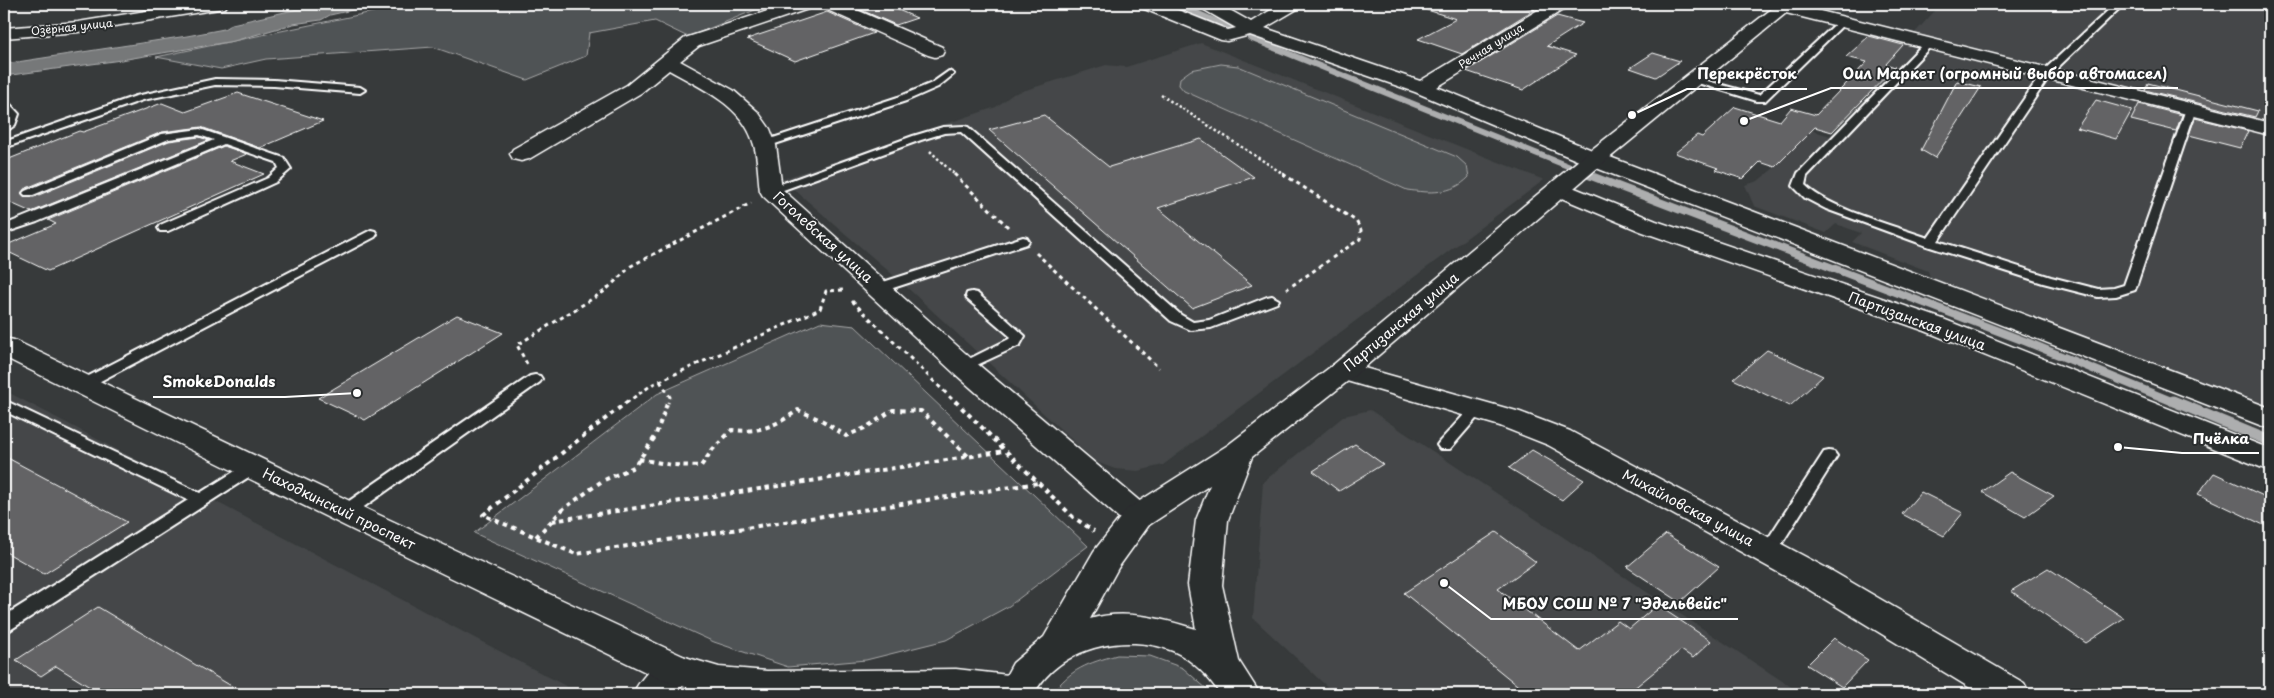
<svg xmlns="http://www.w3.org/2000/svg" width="2274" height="698" font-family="'Playpen Sans',sans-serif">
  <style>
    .built { fill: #444748 }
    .green { fill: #505354; stroke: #a8a9aa }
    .water { fill: #767879; stroke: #adaeaf }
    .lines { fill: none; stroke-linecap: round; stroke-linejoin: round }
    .stream-far2 { stroke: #adaeaf; stroke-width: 6 }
    .stream-far1 { stroke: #adaeaf; stroke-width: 8 }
    .stream { stroke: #adaeaf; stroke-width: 11 }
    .building { fill: #636465; stroke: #fff }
    .lane-casing { stroke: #fff; stroke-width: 4 }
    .street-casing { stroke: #fff; stroke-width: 3 }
    .primary-casing { stroke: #fff; stroke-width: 3 }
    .highway-casing { stroke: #fff; stroke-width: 3 }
    .path-far2 { stroke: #fff; stroke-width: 2.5; stroke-dasharray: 2.5 2.5; stroke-linecap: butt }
    .path-far1 { stroke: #fff; stroke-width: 3; stroke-dasharray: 4 4; stroke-linecap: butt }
    .path { stroke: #fff; stroke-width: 4; stroke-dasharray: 4.5 4.5; stroke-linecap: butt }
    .lane { fill: #2a2d2e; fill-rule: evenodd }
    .street { fill: #2a2d2e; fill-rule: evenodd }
    .primary { fill: #2a2d2e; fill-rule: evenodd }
    .highway { fill: #2a2d2e; fill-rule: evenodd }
    .labels { text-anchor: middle; stroke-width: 4; stroke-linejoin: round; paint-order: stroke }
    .far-street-label { font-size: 11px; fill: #fff; stroke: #2a2d2e }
    .street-label { font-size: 14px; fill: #fff; stroke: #2a2d2e }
    .leader { fill: none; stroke: #fff; stroke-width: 2 }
    .callout-dot { fill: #fff; stroke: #2a2d2e; stroke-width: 2 }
    .callout-label { font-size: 15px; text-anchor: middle; font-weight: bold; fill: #fff; stroke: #2a2d2e; stroke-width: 4; stroke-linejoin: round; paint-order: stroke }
  </style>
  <rect width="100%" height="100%" fill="#373a3b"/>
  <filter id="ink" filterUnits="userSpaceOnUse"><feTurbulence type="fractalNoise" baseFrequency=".02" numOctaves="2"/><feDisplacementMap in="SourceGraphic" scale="10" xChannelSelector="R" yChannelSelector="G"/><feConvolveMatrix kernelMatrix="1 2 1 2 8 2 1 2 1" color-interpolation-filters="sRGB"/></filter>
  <g filter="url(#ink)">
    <path class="built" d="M1941 4H2270V410L1931 280 1928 271 1852 242 1861 233 1836 224 1826 233 1754 206 1745 185 1758 181 1775 167 1811 130 1830 136 1894 67 1877 62 1899 40 1911 37Z
      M1201 43 1544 180 1163 465 1138 471 1115 469 1096 462 900 281 782 179 996 107 1013 94 1106 65 1126 67Z
      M4 390 581 694H4Z
      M1370 410 1802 694H1335L1253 618 1263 482 1344 416Z"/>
    <path class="green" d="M411 4H770L688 37 655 21 589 33 586 56 527 80 433 47 266 59 221 69 156 57Z
      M1221 64 1238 66 1457 157 1467 166 1469 177C1452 195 1429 193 1407 190L1184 91 1179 85 1180 78 1191 70Z
      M820 322 855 326 1088 546 1009 606 946 640 866 660 788 667 714 642 474 533 657 394Z
      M1117 655 1150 656 1183 668 1208 690 1210 694H1052C1070 669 1088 663 1117 655Z"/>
    <path class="water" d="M320 4H379L330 15 321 20 293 24 234 41 121 60 4 76V64L187 36 224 29 232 24Z"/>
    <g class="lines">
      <path class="stream-far2" d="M1177 4 1230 28
        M1250 38 1590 175"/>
      <path class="stream-far1" d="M1586 174 2027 342 2176 403"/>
      <path class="stream" d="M2173 401 2270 441"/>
    </g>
    <path class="building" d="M864 4H884L917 18 896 25 854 7Z
      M1425 4H1516L1535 9 1462 54 1418 39 1456 19 1424 9Z
      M827 12 874 33 795 61 747 39Z
      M1557 16 1583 23 1547 46 1576 55 1523 90 1466 71Z
      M1869 36 1903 45 1886 64 1895 67 1832 132 1815 127 1775 167 1760 162 1743 179 1716 170 1718 168 1675 153 1697 135 1702 137 1735 107 1780 121 1791 108 1816 115 1867 62 1846 57Z
      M1653 53 1680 61 1656 77 1630 68Z
      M1957 81 1981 87 1935 158 1921 150Z
      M2148 83 2258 111 2255 117 2145 90Z
      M238 93 323 121 260 148 201 127 162 132 24 189 22 194 25 197H34L169 141 199 137 209 140 31 212 4 200V161L79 131 83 132 162 103 185 112Z
      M2096 100 2132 110 2116 139 2077 128Z
      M2139 104 2182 115 2176 131 2131 120Z
      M1044 115 1109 167 1201 139 1254 177 1158 208 1252 285 1192 308 989 130Z
      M2195 118 2248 131 2240 148 2189 135Z
      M224 146 247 154 230 161 264 174 48 271 4 250V246L56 224 48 220Z
      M457 315 503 333 365 420 318 398Z
      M1767 350 1823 376 1790 406 1733 379Z
      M1355 444 1383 464 1339 491 1313 471Z
      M1532 450 1584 480 1562 500 1509 468Z
      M4 456 127 522 44 574 4 551Z
      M2010 472 2054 496 2025 517 1982 492Z
      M2214 473 2270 499V528L2198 494Z
      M1921 492 1963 513 1944 536 1902 514Z
      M1496 532 1536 562 1498 589 1579 651 1618 621 1629 629 1657 605 1711 641 1693 658 1681 650 1627 694H1528L1404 593Z
      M1666 534 1719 567 1680 602 1627 567Z
      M2048 568 2124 618 2086 643 2011 591Z
      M98 607 123 622 245 694H101L56 666 41 676 16 660Z
      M1834 638 1868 660 1842 687 1807 665Z"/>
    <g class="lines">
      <g class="lane-casing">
        <path id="lane" d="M2115 4H2124L2051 74 1938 241 2051 277 2098 289 2114 288 2124 285 2186 109 2187 107H2195L2196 109 2135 290 2116 296 2098 297 2043 283 1927 246 1826 209 1805 198 1793 186 1798 173 1926 41H1932V45L1807 176 1805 185C1829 209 1895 226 1928 238L2044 70Z
          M1842 18 1846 21 1845 23 1765 101H1757L1688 80 1693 77 1759 95Z
          M949 71 954 74 938 87 906 101 769 146H761L760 144 761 142 898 97 932 83Z
          M215 79 274 80 360 87 365 90 360 93 274 86 215 85 143 100 4 148V142L136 96Z
          M4 101 8 102 19 114 15 125 4 133V124L9 114 4 110Z
          M964 126 968 127 1181 315 1193 322 1209 320 1267 297 1272 296 1279 300 1277 303 1211 328 1191 330 1171 321 961 132 944 133 921 140 775 193 771 194 765 191 767 189 913 136 943 127Z
          M200 129 284 158 291 169 276 182 168 231H160L158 228 160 225 268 178 279 168 276 162 224 144 37 222 4 233V225L214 140 199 135 169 139 33 195H25L23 193 25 191 162 134Z
          M371 230 375 231 377 234 375 237 89 387 84 388 77 384 79 381Z
          M1023 237 1027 238 1029 241 1027 244 884 291 879 292 873 288 874 285Z
          M972 292 977 293 1025 336 1020 345 964 371 957 367 959 364 1009 339 1011 337 967 299 966 296 967 293Z
          M535 375 540 376 542 379 540 382 351 516 345 518 339 516 337 512 339 508 530 376Z
          M4 400 200 493 248 463H258L261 467 258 471 10 630 4 632V616L188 500 4 411Z
          M1477 404 1482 406 1484 409 1482 412 1450 449H1440L1437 445 1440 441 1472 406Z
          M1829 451 1834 452 1837 456 1774 556 1768 558 1762 556 1760 552 1762 548 1824 452Z"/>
      </g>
      <g class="street-casing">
        <path id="street" d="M189 4H228L225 8 219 9 78 32 4 38V28L78 22Z
          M789 4H814L811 8 699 46 680 61 733 90 758 112 770 129 776 145 782 189 974 361 1149 509 1154 517 1149 525 1138 529 1127 525 954 373 763 196 760 191C758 176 758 159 754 145 743 105 702 89 669 70L641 93 529 159 521 161 513 159 510 154 513 149 627 85 685 38Z
          M820 4H843L942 47 944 51 942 55 935 57 928 55 823 8Z
          M1139 4H1163L1228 30 1236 28 1201 8 1199 4H1219L1251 22 1281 4H1301L1299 8 1265 28 1420 81 1548 4H1568L1566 8 1437 87 1602 154 2270 408V429L1586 164 1415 92 1250 35 1227 41 1221 40 1142 8Z
          M1778 4H1792L2270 123V135L1778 11 1775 7Z
          M1560 182 1656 221 1943 319 2270 449V471L1925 331 1640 231 1552 194 1549 189 1552 184Z
          M1343 362 1520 412 1570 431 1832 571 2024 683 2030 694H1980L1808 589 1548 445 1500 426 1333 377 1329 371 1333 365Z
          M675 654 688 658 693 669 688 680 675 694H633C641 677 657 660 675 654Z"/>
      </g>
      <g class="primary-casing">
        <path id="primary" d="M4 338 14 340 377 514 685 657 719 667 767 671 956 669 1017 676 1030 681 1036 692 1035 694H709L662 680 353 530 4 357Z"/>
      </g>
      <g class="highway-casing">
        <path id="highway" d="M1778 4H1797L1602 164 1353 377 1252 457 1228 520 1222 585 1239 661 1260 694H1220C1209 677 1192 659 1173 651 1125 632 1059 647 1034 694H996L1013 663 1044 637 1094 551 1127 509 1228 445 1333 365 1586 154ZM1210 485 1196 520 1188 585 1196 629C1163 619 1125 608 1090 619L1118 568 1149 525Z"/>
      </g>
      <path class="path-far2" d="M1161 95 1285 175
        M930 151 955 175"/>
      <path class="path-far1" d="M954 174 1008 227
        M1283 174 1356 221 1361 230 1360 239 1287 289
        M1036 253 1159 368
        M852 301 956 403
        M527 364 517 345 605 291 631 266 751 203
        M660 381 670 397 668 403
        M626 403 653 384 820 309 826 291 844 290"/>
      <path class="path" d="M628 401 483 515 576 554 1038 483
        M955 401 1073 517 1094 531
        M639 459 672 465 701 466 713 449 732 430C759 433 776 426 798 410L823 421 846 436 865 428 893 410 921 411 968 456
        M552 521 1005 451
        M536 537 562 510 602 481 634 467 655 437 668 401"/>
      <use href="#lane" class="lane"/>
      <use href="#street" class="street"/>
      <use href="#primary" class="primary"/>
      <use href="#highway" class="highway"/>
    </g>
  </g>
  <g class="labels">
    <g class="far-street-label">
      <text transform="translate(72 27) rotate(-6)" y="4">Озёрная улица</text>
      <text transform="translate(1491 46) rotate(-32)" y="4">Речная улица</text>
    </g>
    <g class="street-label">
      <text transform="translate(823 237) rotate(42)" y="5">Гоголевская улица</text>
      <text transform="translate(1917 321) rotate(20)" y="5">Партизанская улица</text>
      <text transform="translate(1401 322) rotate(-40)" y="5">Партизанская улица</text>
      <text transform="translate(1688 508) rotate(28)" y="5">Михайловская улица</text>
      <text transform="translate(339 509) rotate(26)" y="5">Находкинский проспект</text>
    </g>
  </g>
  <path class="leader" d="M1744 121L1831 88H2178M1632 115L1687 89H1807M357 393L285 397H153M2118 447L2182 453H2259M1444 583L1491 619H1738"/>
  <g class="callout-dot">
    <circle cx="1744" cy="121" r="5"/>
    <circle cx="1632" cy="115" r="5"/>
    <circle cx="357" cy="393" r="5"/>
    <circle cx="2118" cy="447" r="5"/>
    <circle cx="1444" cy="583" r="5"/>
  </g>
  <g class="callout-label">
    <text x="2005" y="79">Оил Маркет (огромный выбор автомасел)</text>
    <text x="1747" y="79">Перекрёсток</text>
    <text x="219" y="387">SmokeDonalds</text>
    <text x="2221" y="444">Пчёлка</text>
    <text x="1615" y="609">МБОУ СОШ № 7 "Эдельвейс"</text>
  </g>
  <rect width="2274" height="698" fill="none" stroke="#2a2d2e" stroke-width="20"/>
  <rect x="10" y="10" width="2254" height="678" fill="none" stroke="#fff" stroke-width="2" filter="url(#ink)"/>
</svg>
